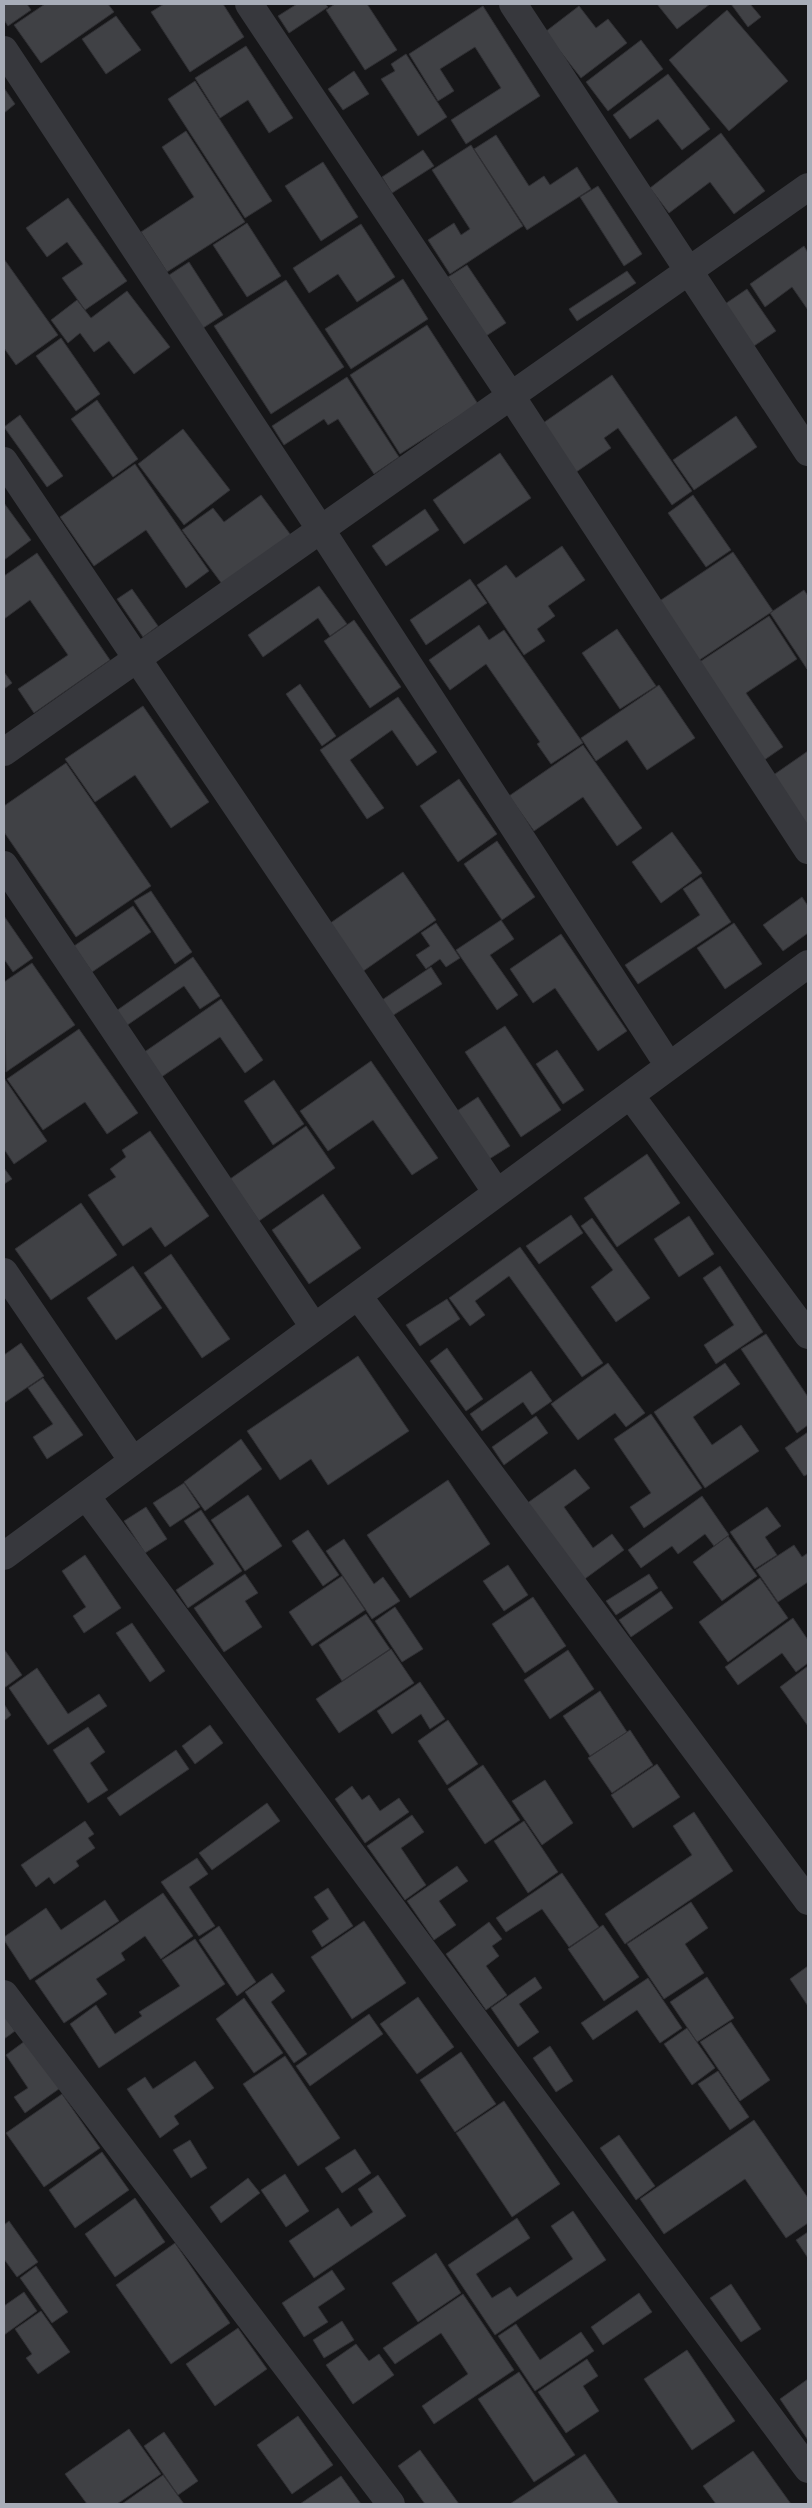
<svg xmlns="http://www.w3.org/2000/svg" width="812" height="2508" font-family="Quicksand,sans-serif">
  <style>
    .building { fill: #404145; stroke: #303034 }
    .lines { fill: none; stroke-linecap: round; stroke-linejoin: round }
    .minor { stroke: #37383d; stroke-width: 28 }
  </style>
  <rect width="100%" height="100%" fill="#161618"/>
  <path class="building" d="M4 4H27L31 10 8 26 4 20Z
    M45 4H108L114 12 41 63 14 25Z
    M164 4H223L244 37 190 72 151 12Z
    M297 4H325L328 7 289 33 278 16Z
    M335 4H367L397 50 365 70 326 10Z
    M657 4H710L677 29Z
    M731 4H750L761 17 748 27Z
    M483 6 540 96 466 144 451 120 501 88 475 47 440 69 454 91 438 101 409 54Z
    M579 6 596 28 608 19 627 43 581 78 545 32Z
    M727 10 788 81 729 131 669 60Z
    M116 16 141 50 106 74 82 39Z
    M641 40 663 69 608 111 586 82Z
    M246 46 293 118 269 133 248 100 220 118 195 78Z
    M406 54 447 117 418 136 381 79 395 71 391 64Z
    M354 71 369 94 343 110 328 89Z
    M668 74 710 129 682 150 658 119 630 139 613 115Z
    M195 81 272 201 245 218 168 99Z
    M4 88 15 104 4 113Z
    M186 131 245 222 167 272 141 232 194 197 162 147Z
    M721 133 765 191 734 214 710 182 669 213 650 188Z
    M496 135 529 186 544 176 550 185 577 167 591 189 527 230 474 149Z
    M471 145 523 226 450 274 428 240 454 223 461 235 470 229 432 170Z
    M423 150 434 166 392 193 382 177Z
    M323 162 358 217 321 241 285 186Z
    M598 186 642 254 624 266 580 197Z
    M68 198 127 281 85 310 62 278 83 264 67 242 47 257 26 228Z
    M247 223 281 276 247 297 213 245Z
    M361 224 395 277 357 302 338 274 309 293 293 268Z
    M804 246 808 253V310L792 287 765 307 750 284Z
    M4 259 58 335 16 365 4 348Z
    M189 262 223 315 200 330 166 277Z
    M467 265 506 323 486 336 448 277Z
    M627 271 636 283 577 321 569 309Z
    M403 279 428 319 351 369 325 329Z
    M286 280 344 367 271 414 214 326Z
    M747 289 776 331 754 346 725 304Z
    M127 291 170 347 134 374 109 341 94 352 80 333 68 343 51 320 77 300 91 318Z
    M427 325 478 404 400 454 350 375Z
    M61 338 100 394 76 411 36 356Z
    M612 375 692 491 672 505 618 428 604 438 611 448 569 477 536 428Z
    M347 377 399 457 374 474 338 419 328 425 324 419 284 445 272 426Z
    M97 400 138 459 113 477 71 419Z
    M20 415 63 476 47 487 4 427Z
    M736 416 757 447 694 490 673 460Z
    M183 429 230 490 184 525 138 464Z
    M500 453 531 498 464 544 433 500Z
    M135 464 209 571 186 588 146 530 94 566 60 517Z
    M261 495 293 538 225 588 182 530 213 508 224 522Z
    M693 495 731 550 706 567 668 513Z
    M4 503 31 540 4 560Z
    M425 509 439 530 386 566 372 546Z
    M562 546 585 580 548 606 555 616 537 629 545 641 524 655 477 585 506 565 516 578Z
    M733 552 773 611 695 663 655 604Z
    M37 553 110 660 34 713 18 689 68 655 30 600 4 619V576Z
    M470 579 487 603 426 645 410 620Z
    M319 586 347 624 330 636 318 618 263 657 248 635Z
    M132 589 158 626 143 637 117 599Z
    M804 590 808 596 807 669 770 613Z
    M769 616 797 659 746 693 783 747 760 763 695 665Z
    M354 620 401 687 370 708 324 641Z
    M479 625 489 640 504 630 583 743 551 764 537 744 540 742 486 664 450 690 429 660Z
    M617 629 656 686 620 709 582 653Z
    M4 672 12 683 4 689Z
    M300 684 336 736 322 746 286 694Z
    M659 685 695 738 647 770 627 740 596 761 581 738Z
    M398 697 437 752 417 766 392 730 350 760 384 808 367 819 320 750Z
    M143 706 209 802 171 828 135 775 95 802 65 759Z
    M583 745 642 828 617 846 583 797 534 831 509 796Z
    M808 751V831L772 776Z
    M66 763 151 886 76 937 4 832V806Z
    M459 779 497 834 458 862 420 806Z
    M672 832 702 873 661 903 632 862Z
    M497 841 535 897 502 920 464 864Z
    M403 872 436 920 362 972 329 924Z
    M701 877 731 922 638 984 625 965 700 915 683 889Z
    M151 891 192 952 175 964 134 901Z
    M802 897 808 906V933L783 951 763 925Z
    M133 906 151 932 92 972 74 946Z
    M4 916 33 958 13 972 4 959Z
    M501 920 514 939 490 955 518 995 497 1010 456 950Z
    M436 923 460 958 446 967 440 959 426 969 416 955 430 946 421 933Z
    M734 923 762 964 725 989 697 948Z
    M561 934 627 1031 598 1051 555 988 533 1003 510 969Z
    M193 957 220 996 200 1009 184 986 126 1026 116 1011Z
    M32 963 75 1025 6 1072 4 982Z
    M431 967 442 984 392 1016 382 1000Z
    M221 999 263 1060 245 1073 220 1037 160 1078 143 1053Z
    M505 1026 561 1110 521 1137 465 1052Z
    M79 1029 138 1113 107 1134 85 1102 43 1130 7 1079Z
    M557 1050 584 1090 563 1104 536 1064Z
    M371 1061 438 1158 412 1175 373 1120 328 1151 300 1111Z
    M4 1078 47 1141 14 1164 4 1149Z
    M274 1080 304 1124 273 1145 244 1101Z
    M478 1097 510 1146 486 1161 454 1113Z
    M306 1126 335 1168 259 1221 230 1179Z
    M150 1131 209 1216 165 1247 151 1227 123 1246 88 1195 116 1177 110 1169 126 1157 122 1150Z
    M647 1154 680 1203 617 1247 584 1198Z
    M4 1168 12 1179 4 1184Z
    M323 1194 361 1248 309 1284 272 1230Z
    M81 1203 117 1255 51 1300 15 1249Z
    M571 1215 583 1233 539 1264 526 1246Z
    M689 1216 714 1254 679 1277 654 1239Z
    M592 1218 650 1298 616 1322 591 1287 613 1270 581 1226Z
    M520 1247 603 1363 582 1377 509 1276 475 1301 485 1315 470 1326 449 1298Z
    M171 1254 230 1339 202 1358 144 1273Z
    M133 1266 162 1308 116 1340 87 1298Z
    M720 1266 763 1332 716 1364 704 1345 734 1325 703 1278Z
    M447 1299 460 1319 420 1346 406 1325Z
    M766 1334 808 1397V1425L797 1433 741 1349Z
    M21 1343 44 1376 4 1403V1355Z
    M447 1348 483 1399 466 1411 430 1361Z
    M358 1356 409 1431 328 1485 311 1459 280 1480 247 1431Z
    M608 1363 645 1413 626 1427 615 1413 578 1440 551 1404Z
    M725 1363 740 1384 693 1417 712 1445 741 1425 759 1451 705 1488 654 1412Z
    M531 1371 552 1401 532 1415 523 1402 482 1431 470 1414Z
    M43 1378 83 1435 47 1459 33 1437 53 1424 28 1388Z
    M651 1414 702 1488 644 1528 630 1507 651 1493 614 1439Z
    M536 1416 548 1433 504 1465 492 1447Z
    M808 1432V1474L804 1476 785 1448Z
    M241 1439 262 1469 205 1511 184 1482Z
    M575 1469 590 1488 564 1507 593 1548 612 1534 624 1550 582 1581 526 1504Z
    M448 1480 490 1544 410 1598 367 1535Z
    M184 1483 200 1507 170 1527 153 1503Z
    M248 1495 282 1546 245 1571 211 1520Z
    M702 1496 729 1535 714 1546 705 1534 678 1554 672 1546 641 1568 628 1550Z
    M146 1507 167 1539 145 1553 124 1521Z
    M767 1507 781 1526 765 1537 777 1555 755 1569 730 1532Z
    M201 1510 242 1571 188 1608 176 1590 214 1564 184 1521Z
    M308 1530 339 1575 323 1586 292 1541Z
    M728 1536 757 1576 722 1601 693 1562Z
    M344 1539 374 1584 383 1577 400 1601 372 1619 326 1551Z
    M794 1545 802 1557 808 1553V1582L778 1602 756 1570Z
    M85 1555 121 1608 84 1633 73 1616 86 1607 62 1571Z
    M508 1565 528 1595 504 1611 483 1581Z
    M245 1574 258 1593 245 1601 262 1627 224 1652 194 1608Z
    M649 1574 658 1588 616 1615 606 1601Z
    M342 1576 365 1610 312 1646 289 1612Z
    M760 1578 788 1618 728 1662 699 1622Z
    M661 1591 673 1608 631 1637 619 1620Z
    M533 1597 566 1646 525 1673 492 1624Z
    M395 1607 423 1649 402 1662 375 1621Z
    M366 1614 390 1649 342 1681 319 1645Z
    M793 1618 808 1640V1663L796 1672 782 1653 738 1685 725 1667Z
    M132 1623 165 1671 150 1682 116 1633Z
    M4 1649 22 1675 4 1688Z
    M391 1649 414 1683 339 1733 316 1699Z
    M568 1650 594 1689 550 1719 524 1680Z
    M808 1666V1726L780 1687Z
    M37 1668 68 1714 99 1694 107 1706 48 1745 9 1688Z
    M420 1682 445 1719 430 1729 421 1714 392 1734 377 1711Z
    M600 1691 627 1732 590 1756 563 1716Z
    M4 1704 11 1715 4 1721Z
    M448 1720 478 1764 447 1785 418 1741Z
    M210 1725 223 1743 195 1764 182 1746Z
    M88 1727 105 1752 90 1763 108 1790 88 1803 53 1750Z
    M630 1730 653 1765 612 1793 588 1758Z
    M176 1750 189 1769 120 1816 107 1798Z
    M657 1764 680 1797 633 1828 611 1795Z
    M483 1765 520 1820 485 1844 448 1789Z
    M545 1780 573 1823 542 1845 512 1801Z
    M352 1786 362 1800 369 1795 380 1811 399 1798 409 1812 365 1843 335 1799Z
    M267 1803 280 1821 212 1870 199 1853Z
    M694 1812 733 1871 625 1944 605 1914 692 1855 673 1826Z
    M412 1815 424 1832 401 1848 426 1885 405 1900 367 1846Z
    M85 1821 94 1834 88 1838 95 1848 76 1861 79 1866 54 1884 49 1877 36 1887 21 1865Z
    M524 1821 558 1872 528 1893 494 1841Z
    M197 1858 208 1874 189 1887 215 1926 199 1936 161 1882Z
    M457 1866 468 1881 439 1901 456 1925 434 1940 407 1901Z
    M562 1873 599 1927 569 1947 542 1909 506 1932 496 1918Z
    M328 1888 353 1926 322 1947 312 1931 329 1919 314 1897Z
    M163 1893 193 1936 161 1959 145 1936 121 1953 125 1960 96 1979 107 1994 64 2023 35 1981Z
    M105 1900 119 1921 30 1980 4 1940V1937L46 1908 61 1930Z
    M691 1902 708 1928 685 1944 704 1973 664 1999 627 1944Z
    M364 1921 406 1983 352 2019 311 1957Z
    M489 1922 502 1939 492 1946 499 1956 486 1966 507 1995 486 2010 446 1954Z
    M603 1925 639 1977 604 2001 568 1949Z
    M219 1926 256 1982 237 1996 199 1940Z
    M195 1939 225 1984 99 2068 70 2024 96 2005 115 2034 142 2016 139 2012 180 1986 162 1960Z
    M808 1966V2006L790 1979Z
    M272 1973 285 1991 271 2002 307 2054 294 2063 245 1992Z
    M535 1977 542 1988 519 2004 539 2032 518 2047 491 2008Z
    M707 1977 734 2018 697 2042 670 2002Z
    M648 1978 682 2028 660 2043 637 2010 593 2040 581 2023Z
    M418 1997 454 2047 417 2074 380 2024Z
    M244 1998 283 2053 254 2073 216 2019Z
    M369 2014 383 2034 310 2086 296 2066Z
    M4 2015 15 2031 4 2039Z
    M731 2022 770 2080 740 2101 700 2042Z
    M687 2028 715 2068 692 2085 664 2044Z
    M29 2038 63 2086 25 2113 14 2097 28 2088 6 2055Z
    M550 2046 573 2081 556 2092 533 2058Z
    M461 2052 496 2104 455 2132 420 2080Z
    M285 2056 340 2138 298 2166 243 2084Z
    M195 2061 214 2088 174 2116 179 2124 160 2138 127 2089 145 2077 153 2089Z
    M718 2071 749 2117 730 2130 698 2084Z
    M62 2094 100 2148 44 2187 6 2133Z
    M504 2101 560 2184 512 2217 456 2133Z
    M754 2120 808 2198V2223L786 2238 745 2179 664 2234 640 2199Z
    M619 2135 655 2186 636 2200 600 2148Z
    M190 2140 207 2168 191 2178 173 2150Z
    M355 2149 371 2173 342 2193 325 2168Z
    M102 2152 129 2190 75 2228 49 2190Z
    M285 2174 309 2211 286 2227 261 2190Z
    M378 2175 406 2216 314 2278 289 2241 338 2208 351 2227 373 2212 358 2189Z
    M248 2178 260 2193 221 2223 210 2207Z
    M135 2198 165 2242 115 2277 85 2234Z
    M573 2211 606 2260 495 2335 448 2265 517 2218 530 2238 476 2274 492 2298 510 2287 517 2297 573 2259 551 2226Z
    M9 2221 38 2262 17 2277 4 2259V2225Z
    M808 2232V2258L796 2240Z
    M175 2243 230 2323 171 2364 116 2285Z
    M436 2253 461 2293 418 2322 392 2283Z
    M36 2266 68 2312 52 2323 20 2278Z
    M332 2270 345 2289 318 2307 328 2322 304 2337 282 2303Z
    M731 2284 761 2329 741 2342 710 2298Z
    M24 2292 37 2311 4 2335V2306Z
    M639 2293 652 2312 603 2345 591 2327Z
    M463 2294 514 2370 434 2424 422 2406 468 2374 441 2333 395 2364 383 2348Z
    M41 2311 70 2352 38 2374 26 2358 32 2354 15 2329Z
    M342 2321 354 2340 324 2358 313 2340Z
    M516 2324 540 2360 581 2332 594 2351 535 2391 498 2336Z
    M238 2328 267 2369 215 2406 186 2364Z
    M356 2344 369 2361 379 2354 394 2375 353 2404 326 2365Z
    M687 2350 735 2421 692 2450 644 2379Z
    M587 2359 598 2376 583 2386 599 2411 566 2433 538 2392Z
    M519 2372 575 2455 534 2482 478 2399Z
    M808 2379V2440L780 2399Z
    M298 2416 333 2465 292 2494 257 2445Z
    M129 2429 161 2474 117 2504H87L65 2474Z
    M164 2432 198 2481 178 2495 144 2446Z
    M420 2450 459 2504H425L398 2466Z
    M753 2451 791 2504H716L703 2486Z
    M585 2454 619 2504H510Z
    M163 2475 184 2504H122Z
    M341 2476 361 2504H300Z"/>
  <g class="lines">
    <path class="minor" d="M249 4 511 396 808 850
      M513 4 808 452
      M4 50 321 530 669 1066
      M4 461 497 1193
      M4 752 808 187
      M4 865 314 1327
      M630 1095 808 1335
      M4 1272 133 1461
      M358 1296 808 1901
      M86 1496 808 2469
      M4 1556 808 964
      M4 1994 391 2504"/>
  </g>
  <rect width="812" height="2508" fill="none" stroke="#a8adb8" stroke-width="10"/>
</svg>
